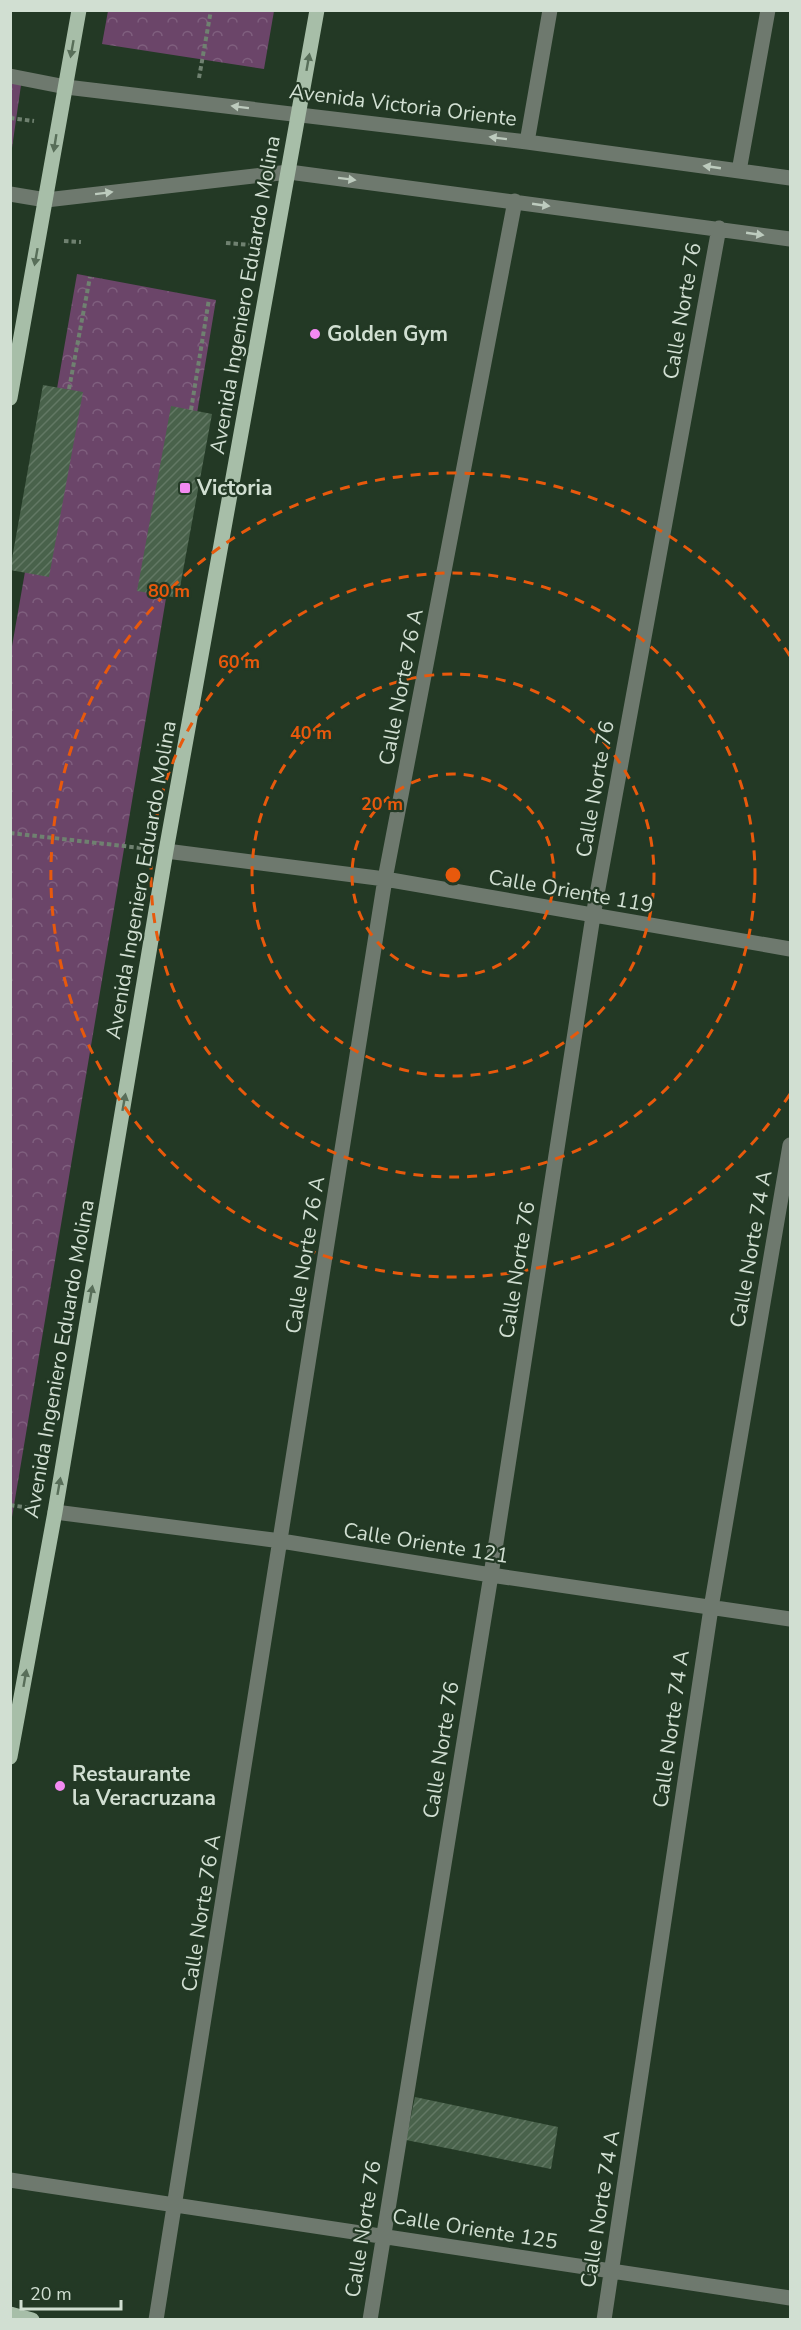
<svg xmlns="http://www.w3.org/2000/svg" width="801" height="2330" font-family="'Nunito Sans',sans-serif">
  <style>
    .forest { fill: url(#forest-crowns) }
    .building { fill: url(#building-hatch) }
    .lines { fill: none; stroke-linecap: round; stroke-linejoin: round }
    .path { stroke: #6f8170; stroke-width: 4; stroke-dasharray: 4.5 3; stroke-linecap: butt }
    .minor { stroke: #6e796e; stroke-width: 15 }
    .major { stroke: #a7bea8; stroke-width: 15 }
    .oneway { fill: #586e59 }
    .oneway2 { fill: #bdcbbe }
    .ring { fill: none; stroke: #e8590c; stroke-width: 3; stroke-dasharray: 10 8 }
    .poi-dot { fill: #f38af1; stroke: #233925; stroke-width: 2 }
    .labels { text-anchor: middle; stroke-width: 4.5; stroke-linejoin: round; paint-order: stroke }
    .street-label { font-size: 21px; fill: #d1dfd2; stroke: #233925 }
    .poi-label { font-size: 21px; font-weight: bold; fill: #d1dfd2; stroke: #233925; text-anchor: start }
    .centre { fill: #e8590c; stroke: #233925; stroke-width: 3 }
    .ring-label { font-size: 18px; text-anchor: middle; font-weight: bold; fill: #e8590c; stroke: #233925; stroke-width: 4.5; stroke-linejoin: round; paint-order: stroke }
  </style>
  <defs>
    <pattern id="forest-crowns" width="20" height="18" patternUnits="userSpaceOnUse" patternTransform="scale(1.5)"><rect width="20" height="18" fill="#6b4569"/><path d="M2 6a3 3 0 1 1 6 0M12 15a3 3 0 1 1 6 0" fill="none" stroke="#7f5f7e"/></pattern>
    <pattern id="building-hatch" width="6" height="6" patternUnits="userSpaceOnUse" patternTransform="scale(1.5)"><rect width="6" height="6" fill="#49624b"/><path d="M-1 1l2-2M0 6l6-6M5 7l2-2" fill="none" stroke="#627864"/></pattern>
  </defs>
  <rect width="100%" height="100%" fill="#233925"/>
  <path class="forest" d="M108 11H274L264 69 102 44Z
    M11 83 21 85 11 155Z
    M77 274 216 300 11 1523V652Z"/>
  <path class="building" d="M43 385 83 392 49 577 10 570Z
    M171 406 212 414 178 598 137 591Z
    M415 2097 558 2127 551 2169 406 2140Z"/>
  <g class="lines">
    <path class="path" d="M199 78 211 10
      M10 118 34 121
      M64 241 81 242
      M226 243 251 245
      M69 389 90 277
      M191 410 209 299
      M10 833 141 848
      M10 1505 30 1508"/>
    <path class="minor" d="M10 76 66 87 527 142 790 178
      M527 142 550 10
      M739 171 768 10
      M10 194 46 200 289 172 790 239
      M166 851 385 879 790 949
      M55 1512 281 1541 491 1575 790 1619
      M10 2180 790 2298
      M156 2320 385 879 515 201
      M370 2320 491 1575 593 916 719 228
      M604 2320 711 1608 790 1145"/>
    <path class="major" d="M10 398 79 10
      M10 1757 55 1512 166 851 317 10
      M10 2314 32 2320"/>
  </g>
  <defs><path id="oneway-solid" d="M-6-.8H1V-3.2L6.5 0L1 3.2V.8H-6Z" transform="scale(1.5)"/></defs>
  <g class="oneway">
    <use href="#oneway-solid" transform="translate(72 49) rotate(100)"/>
    <use href="#oneway-solid" transform="translate(308 62) rotate(-80)"/>
    <use href="#oneway-solid" transform="translate(55 143) rotate(99)"/>
    <use href="#oneway-solid" transform="translate(36 257) rotate(100)"/>
    <use href="#oneway-solid" transform="translate(124 1102) rotate(-80)"/>
    <use href="#oneway-solid" transform="translate(91 1294) rotate(-80)"/>
    <use href="#oneway-solid" transform="translate(59 1486) rotate(-80)"/>
    <use href="#oneway-solid" transform="translate(25 1678) rotate(-80)"/>
  </g>
  <g class="oneway2">
    <use href="#oneway-solid" transform="translate(240 107) rotate(-173)"/>
    <use href="#oneway-solid" transform="translate(498 138) rotate(-173)"/>
    <use href="#oneway-solid" transform="translate(712 167) rotate(-172)"/>
    <use href="#oneway-solid" transform="translate(347 179) rotate(7)"/>
    <use href="#oneway-solid" transform="translate(104 193) rotate(-7)"/>
    <use href="#oneway-solid" transform="translate(541 205) rotate(8)"/>
    <use href="#oneway-solid" transform="translate(755 234) rotate(8)"/>
  </g>
  <g class="ring">
    <circle cx="453" cy="875" r="101"/>
    <circle cx="453" cy="875" r="201"/>
    <circle cx="453" cy="875" r="302"/>
    <path d="M790 1094A402 402 0 1 1 790 656"/>
  </g>
  <g class="poi-dot">
    <circle cx="315" cy="334" r="6"/>
    <rect x="179" y="482" width="12" height="12" rx="3"/>
    <circle cx="60" cy="1786" r="6"/>
  </g>
  <g class="labels">
    <g class="street-label">
      <text transform="translate(403 105) rotate(7)" y="7">Avenida Victoria Oriente</text>
      <text transform="translate(245 295) rotate(-80)" y="7">Avenida Ingeniero Eduardo Molina</text>
      <text transform="translate(682 311) rotate(-80)" y="7">Calle Norte 76</text>
      <text transform="translate(401 687) rotate(-79)" y="7">Calle Norte 76 A</text>
      <text transform="translate(595 789) rotate(-80)" y="7">Calle Norte 76</text>
      <text transform="translate(141 880) rotate(-80)" y="7">Avenida Ingeniero Eduardo Molina</text>
      <text transform="translate(571 891) rotate(10)" y="7">Calle Oriente 119</text>
      <text transform="translate(751 1249) rotate(-80)" y="7">Calle Norte 74 A</text>
      <text transform="translate(305 1255) rotate(-81)" y="7">Calle Norte 76 A</text>
      <text transform="translate(517 1270) rotate(-81)" y="7">Calle Norte 76</text>
      <text transform="translate(59 1359) rotate(-80)" y="7">Avenida Ingeniero Eduardo Molina</text>
      <text transform="translate(426 1543) rotate(9)" y="7">Calle Oriente 121</text>
      <text transform="translate(671 1729) rotate(-82)" y="7">Calle Norte 74 A</text>
      <text transform="translate(441 1750) rotate(-81)" y="7">Calle Norte 76</text>
      <text transform="translate(201 1913) rotate(-81)" y="7">Calle Norte 76 A</text>
      <text transform="translate(600 2209) rotate(-81)" y="7">Calle Norte 74 A</text>
      <text transform="translate(363 2229) rotate(-81)" y="7">Calle Norte 76</text>
      <text transform="translate(475 2229) rotate(9)" y="7">Calle Oriente 125</text>
    </g>
    <g class="poi-label">
      <text x="327" y="341">Golden Gym</text>
      <text x="197" y="495">Victoria</text>
      <text x="72" y="1781">Restaurante<tspan x="72" dy="24">la Veracruzana</tspan></text>
    </g>
  </g>
  <circle cx="453" cy="875" r="9" class="centre"/>
  <g class="ring-label">
    <text x="169" y="597">80 m</text>
    <text x="239" y="668">60 m</text>
    <text x="311" y="739">40 m</text>
    <text x="382" y="810">20 m</text>
  </g>
  <rect width="801" height="2330" fill="none" stroke="#d1dfd2" stroke-width="24"/>
  <path d="M21 2300v9h100v-9" fill="none" stroke="#d1dfd2" stroke-width="3"/>
  <text x="30" y="2300" font-size="18" fill="#d1dfd2" stroke="#233925" stroke-width="4.5" paint-order="stroke">20 m</text>
</svg>
